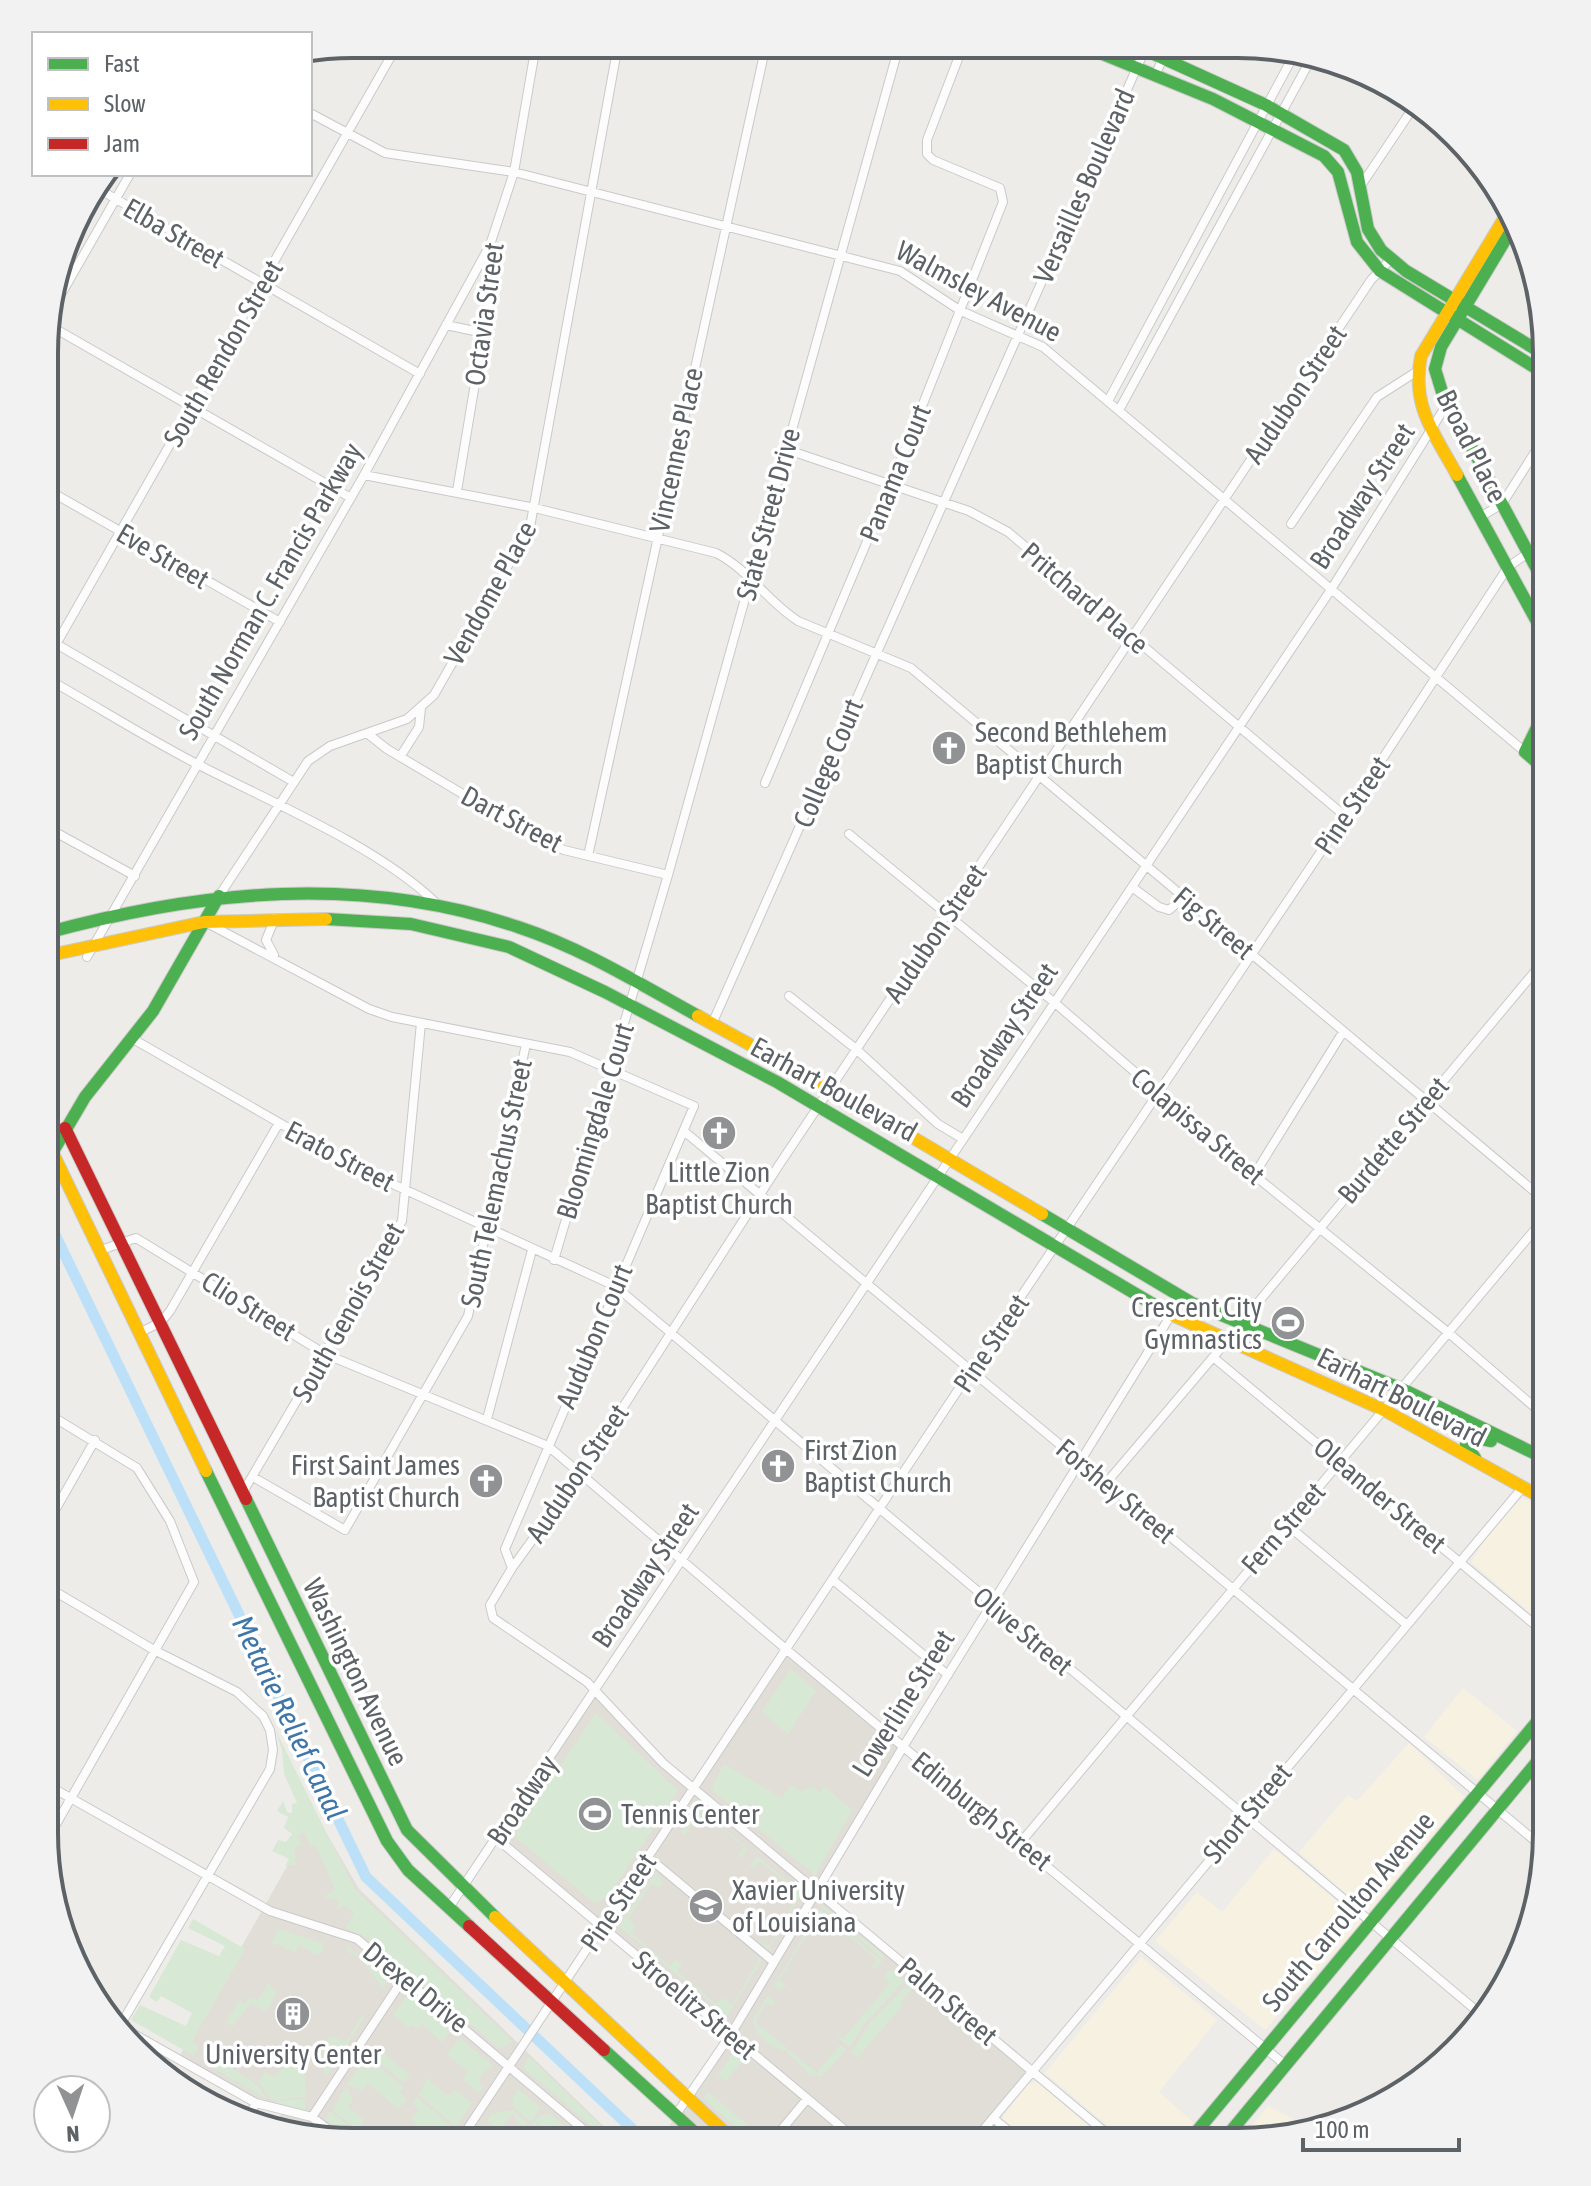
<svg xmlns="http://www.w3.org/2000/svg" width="1591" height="2186" font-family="'Asap Condensed',sans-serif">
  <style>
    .commercial { fill: #f7f1e2 }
    .education { fill: #e1ded8 }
    .green { fill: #d7e9d4 }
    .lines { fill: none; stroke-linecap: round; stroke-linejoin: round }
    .canal { stroke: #bce0f8; stroke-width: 11 }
    .street-casing { stroke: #c9c9c9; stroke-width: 10 }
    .fast-casing { stroke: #cacaca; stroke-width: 14 }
    .slow-casing { stroke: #cacaca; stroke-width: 14 }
    .jam-casing { stroke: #cacaca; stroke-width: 14 }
    .street { stroke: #fcfcfc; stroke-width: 8 }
    .fast { stroke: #4caf50; stroke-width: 12 }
    .slow { stroke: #ffc107; stroke-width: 12 }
    .jam { stroke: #c62828; stroke-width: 12 }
    .labels { text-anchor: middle; stroke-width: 7; stroke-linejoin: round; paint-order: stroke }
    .street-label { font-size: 28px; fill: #5d6266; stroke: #fff }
    .poi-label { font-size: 28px; fill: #5d6266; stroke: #fff; text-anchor: start }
    .water-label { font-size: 30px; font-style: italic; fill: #3f76a9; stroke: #fff }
    .rim { fill: none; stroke: #5d6266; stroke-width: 4 }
  </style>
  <rect width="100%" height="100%" fill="#eeece8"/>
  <path class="commercial" d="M1522 1498 1546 1508V1626L1471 1562 1492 1529Z
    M1463 1688 1517 1731 1478 1780 1424 1737Z
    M1409 1743 1464 1797 1368 1913 1299 1852 1348 1795 1357 1801Z
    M1546 1778V1812L1528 1798Z
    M1274 1849 1362 1922 1265 2030 1155 1941 1197 1892 1222 1912Z
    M1141 1957 1217 2020 1159 2092 1194 2123 1177 2142H1127L1045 2073Z
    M1035 2082 1038 2083 1107 2142 1027 2141 1003 2121V2116L1027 2085Z
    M1268 2106 1307 2126 1238 2142Z"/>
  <path class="education" d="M787 1650 903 1747 817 1891 1033 2072 975 2141 660 2140 730 2034 496 1838 596 1691 663 1763 694 1786Z
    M308 1801 359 1889 618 2140 313 2139 278 2126 281 2113 178 2059 290 1861Z"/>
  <path class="green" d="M791 1669 816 1691 788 1734 762 1712Z
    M596 1713 678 1791 612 1890 601 1901 593 1902 514 1836Z
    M275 1729 354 1888 513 2042 500 2049 371 1940 346 1928 354 1913 344 1905 337 1909 339 1900 324 1897 335 1889 316 1845 311 1847 304 1832 298 1835 302 1844 294 1848 296 1864 285 1866 289 1859 272 1851 278 1840 286 1842 292 1834 284 1828 288 1817 277 1811 283 1801 287 1812 292 1813V1804L297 1803 284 1774 282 1750Z
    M724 1764 782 1798 790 1786 802 1791 811 1787 821 1792 824 1786 852 1810 815 1875 711 1789Z
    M698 1807 748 1849 741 1858 738 1855 744 1847 708 1818 701 1826 694 1821 684 1835 681 1832Z
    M757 1856 802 1893 768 1950 760 1942 769 1945 795 1901 786 1896 792 1888 760 1861 753 1867 750 1865Z
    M656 1872 663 1883 659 1888 651 1884 628 1919 636 1926 632 1934 670 1966 676 1960 682 1964 677 1971 716 2004 723 1998 732 2005 759 1960 753 1954 762 1960 727 2016 619 1926Z
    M823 1905 884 1956 883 1959 822 1907Z
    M820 1909 882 1961 875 1969 872 1967 877 1960 831 1921 825 1928 815 1922 779 1980 786 1985 781 1990 774 1985Z
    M193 1919 245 1949 192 2041 198 2046 194 2056 131 2020 140 2005 186 2026 192 2013 161 1996 157 2002 149 1997 181 1940 219 1956 225 1946 188 1928Z
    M278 1929 323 1943 324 1950 317 1955 299 1945 295 1952 274 1943 270 1948Z
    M346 1946 390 1979 383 1988 361 1959 347 1951Z
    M890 1969 905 1980 865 2023 850 2047 835 2035 844 2038 890 1983 884 1977Z
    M268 1983 277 1992 266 2012 251 2003 233 2026 226 2022 239 2001 245 2004 250 1997 258 2001Z
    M909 1983 914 1987 901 2002 903 2005 857 2058 851 2053 871 2021Z
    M408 1994 451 2031 442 2042 422 2024 417 2029 412 2025 408 2028 393 2015Z
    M768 1995 775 2003 773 2006 766 2003 755 2022 787 2048 784 2051C768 2044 757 2038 753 2020Z
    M362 2016 365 2017 326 2076 317 2052 330 2036 346 2042Z
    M460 2038 493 2066 481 2074 479 2084 483 2087 479 2093 463 2079 468 2072 447 2054Z
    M374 2045 410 2075 403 2082 370 2055Z
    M840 2045 846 2050 821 2077 810 2075 787 2052 789 2050 817 2073Z
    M221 2048 228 2051 223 2062 258 2086 267 2099 206 2064 204 2061 209 2052 217 2055Z
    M733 2052 743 2060 726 2081 718 2076Z
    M366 2057 403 2086 399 2092 407 2099 398 2109 368 2083 362 2090 347 2085Z
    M529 2057 616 2140H609L523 2068Z
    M304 2059 306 2097 272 2100 260 2084 242 2074 259 2082 265 2072 274 2077 289 2062Z
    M204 2066 268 2102 305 2099V2110L267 2103Z
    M427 2078 448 2096 455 2090 472 2103 456 2127 419 2095Z
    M346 2087 353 2100 348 2107 364 2120 361 2125 367 2132 364 2136 333 2110Z
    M518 2089 540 2107 531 2122 514 2108 512 2099Z
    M708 2092 762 2137 758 2141H751L704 2098Z
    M417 2097 455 2129 448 2140H432L411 2119 419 2109 412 2103Z
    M513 2110 527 2123 523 2128 513 2114 498 2130 487 2121 492 2114Z
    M329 2112H332L365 2140H352L326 2120Z
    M550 2114 576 2136 573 2140H557L537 2123 525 2134 539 2116Z"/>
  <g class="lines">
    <path class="canal" d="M45 1214 366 1877 644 2140"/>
    <g class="street-casing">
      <path id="street" d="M1155 76 1168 46
        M310 113 385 153 514 172 900 271 961 311 1043 347 1525 752
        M95 187 420 374
        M1360 187 1417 102
        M47 319 130 174
        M47 324 351 498
        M446 325 484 333
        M1108 401 1295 53
        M1119 410 1311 59
        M785 449 969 511 1008 532 1345 816
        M364 475 535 508 716 553C748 569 767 601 798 621L911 668 1547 1202
        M46 489 280 622
        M457 491 494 270 490 246
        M1480 517 1502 504 1547 433
        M1291 524 1377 397 1416 372
        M46 638 292 781
        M46 662 398 44
        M46 678C98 707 148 739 201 766 273 803 376 846 434 901
        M368 734 387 749 537 838 564 850 668 875
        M400 757 419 727 421 708
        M765 783 890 487 1003 202 1000 188 933 160 927 154V140L963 46
        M46 827 135 876
        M849 834 1055 1003 1254 1175 1450 1334 1547 1418
        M588 856 766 45
        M1132 887 1159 907 1169 910 1183 898
        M219 896 308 761 330 746 407 719 434 695 530 527 618 45
        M209 924 369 1009 392 1017 570 1052 694 1106 505 1549 512 1568
        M274 955 266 940 275 918
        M87 957 364 475 490 245 514 172 536 45
        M789 996 856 1049 938 1124 963 1139
        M712 1024 1146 47
        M133 1039 360 1169 615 1286 1484 2017
        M685 1132 1546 1850
        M1254 1175 1343 1032
        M101 1250 136 1238 325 1354 548 1446 787 1650 1284 2064
        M554 1260 668 875 899 46
        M1240 1324 1547 957
        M141 1332 161 1322 170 1311 279 1123
        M1213 1357 1546 1634
        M45 1412 137 1468 170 1521 194 1582 46 1842
        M487 1419 532 1250
        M253 1477 345 1530 468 1316 526 1044
        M1107 1482 1226 1342
        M243 1492 402 1221 421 1023
        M1286 1524 1407 1625
        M45 1528 95 1440
        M833 1580 948 1675
        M44 1585 154 1650 237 1692 263 1716 270 1730 273 1750 270 1769 117 2031
        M44 1783 270 1911 357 1939 596 2140
        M496 1838 858 2141
        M1021 1842 1547 1215
        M648 1857 774 1962
        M448 1909 1332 588 1447 404
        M109 2020 256 2103 312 2117 340 2139
        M249 2115 256 2103
        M675 2116 731 2034 903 1747 1171 1315
        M312 2117 405 1976
        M993 2118 1021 2141
        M460 2140 970 1372 1345 816 1508 567 1528 553
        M772 2141 807 2099
        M974 2141 1523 1487
        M1117 2142 663 1763 587 1682 493 1618 490 1605 512 1568 580 1474 779 1165 1371 280 1391 259"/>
    </g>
    <g class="fast-casing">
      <path id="fast" d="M1083 46 1213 99 1324 156 1338 172 1357 242 1380 271 1547 375
        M1136 46 1266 105 1344 150 1357 172 1368 229 1381 250 1406 271 1547 356
        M1516 222 1441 347 1435 369 1442 392 1547 588
        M1457 475 1547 640
        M1547 707 1525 752 1547 771
        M326 919 411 924 509 947 605 992 777 1082 1168 1313
        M46 933C203 890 362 874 518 927 582 948 640 984 698 1016
        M45 1165 85 1097 153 1011 219 896
        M1042 1214 1192 1303 1402 1389 1546 1459
        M1475 1458 1466 1445 1471 1437 1491 1441
        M206 1471 387 1841 408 1870 469 1926
        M246 1499 407 1830 495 1917
        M604 2050 703 2140
        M1188 2142 1546 1711
        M1222 2142 1546 1751"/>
    </g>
    <g class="slow-casing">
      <path id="slow" d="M1457 475C1434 433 1411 406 1421 356L1510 209
        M46 956 204 922 326 919
        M698 1016 831 1089 1042 1214
        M45 1137 206 1471
        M1168 1313 1384 1410 1546 1500
        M495 1917 734 2141"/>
    </g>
    <g class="jam-casing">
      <path id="jam" d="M65 1128 246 1499
        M469 1926 604 2050"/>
    </g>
    <use href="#street" class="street"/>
    <use href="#fast" class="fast"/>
    <use href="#slow" class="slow"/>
    <use href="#jam" class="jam"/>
  </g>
  <defs>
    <g id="church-disc" transform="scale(1.8)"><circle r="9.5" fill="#909294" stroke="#fff"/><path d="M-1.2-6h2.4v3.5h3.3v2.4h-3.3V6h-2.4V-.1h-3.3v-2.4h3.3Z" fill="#fff"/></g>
    <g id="stadium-disc" transform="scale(1.8)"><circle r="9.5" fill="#909294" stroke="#fff"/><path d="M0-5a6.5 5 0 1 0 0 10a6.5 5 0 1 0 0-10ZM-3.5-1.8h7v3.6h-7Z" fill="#fff"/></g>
    <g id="university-disc" transform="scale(1.8)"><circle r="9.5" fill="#909294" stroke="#fff"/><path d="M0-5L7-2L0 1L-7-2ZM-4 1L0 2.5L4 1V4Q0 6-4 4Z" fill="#fff"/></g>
    <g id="building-disc" transform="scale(1.8)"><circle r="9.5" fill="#909294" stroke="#fff"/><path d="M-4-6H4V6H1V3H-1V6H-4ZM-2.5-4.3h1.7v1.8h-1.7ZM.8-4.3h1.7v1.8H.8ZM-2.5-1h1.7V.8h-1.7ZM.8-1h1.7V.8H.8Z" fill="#fff"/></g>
  </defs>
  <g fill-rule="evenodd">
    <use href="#church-disc" x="949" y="748"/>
    <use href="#church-disc" x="719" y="1133"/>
    <use href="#stadium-disc" x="1288" y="1323"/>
    <use href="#church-disc" x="778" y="1466"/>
    <use href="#church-disc" x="486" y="1481"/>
    <use href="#stadium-disc" x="595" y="1814"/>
    <use href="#university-disc" x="706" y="1906"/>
    <use href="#building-disc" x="293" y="2014"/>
  </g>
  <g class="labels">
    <g class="street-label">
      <text transform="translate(1084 186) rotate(-66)" y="10">Versailles Boulevard</text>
      <text transform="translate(174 233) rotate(30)" y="10">Elba Street</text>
      <text transform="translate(979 291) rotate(28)" y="10">Walmsley Avenue</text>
      <text transform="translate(484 314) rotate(-82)" y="10">Octavia Street</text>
      <text transform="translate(223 353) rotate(-60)" y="10">South Rendon Street</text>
      <text transform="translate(1295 394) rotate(-56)" y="10">Audubon Street</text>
      <text transform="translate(1472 446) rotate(63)" y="10">Broad Place</text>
      <text transform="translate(676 450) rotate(-78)" y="10">Vincennes Place</text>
      <text transform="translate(895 473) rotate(-68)" y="10">Panama Court</text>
      <text transform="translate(1362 496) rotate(-57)" y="10">Broadway Street</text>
      <text transform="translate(768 514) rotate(-75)" y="10">State Street Drive</text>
      <text transform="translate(163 556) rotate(30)" y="10">Eve Street</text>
      <text transform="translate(270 591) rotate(-60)" y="10">South Norman C. Francis Parkway</text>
      <text transform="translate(490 593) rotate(-61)" y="10">Vendome Place</text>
      <text transform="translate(1085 598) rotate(40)" y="10">Pritchard Place</text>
      <text transform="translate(828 763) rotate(-67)" y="10">College Court</text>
      <text transform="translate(1352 805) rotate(-56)" y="10">Pine Street</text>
      <text transform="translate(512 819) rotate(28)" y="10">Dart Street</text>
      <text transform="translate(1214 923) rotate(40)" y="10">Fig Street</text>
      <text transform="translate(935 933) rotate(-56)" y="10">Audubon Street</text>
      <text transform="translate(1004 1035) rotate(-56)" y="10">Broadway Street</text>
      <text transform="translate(834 1089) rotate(29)" y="10">Earhart Boulevard</text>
      <text transform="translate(595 1121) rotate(-73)" y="10">Bloomingdale Court</text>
      <text transform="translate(1198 1126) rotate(40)" y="10">Colapissa Street</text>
      <text transform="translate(1393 1140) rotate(-50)" y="10">Burdette Street</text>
      <text transform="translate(340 1156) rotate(28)" y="10">Erato Street</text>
      <text transform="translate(496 1183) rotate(-78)" y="10">South Telemachus Street</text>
      <text transform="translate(249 1306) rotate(32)" y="10">Clio Street</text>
      <text transform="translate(348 1312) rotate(-61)" y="10">South Genois Street</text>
      <text transform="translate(594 1336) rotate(-67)" y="10">Audubon Court</text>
      <text transform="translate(991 1343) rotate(-56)" y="10">Pine Street</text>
      <text transform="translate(1402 1397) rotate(27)" y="10">Earhart Boulevard</text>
      <text transform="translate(577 1473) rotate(-56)" y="10">Audubon Street</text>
      <text transform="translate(1116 1491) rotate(40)" y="10">Forshey Street</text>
      <text transform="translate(1380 1495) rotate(40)" y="10">Oleander Street</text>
      <text transform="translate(1283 1528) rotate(-49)" y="10">Fern Street</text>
      <text transform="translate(645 1575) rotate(-56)" y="10">Broadway Street</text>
      <text transform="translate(1023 1631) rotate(40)" y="10">Olive Street</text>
      <text transform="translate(356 1672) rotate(64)" y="10">Washington Avenue</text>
      <text transform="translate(903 1703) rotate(-58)" y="10">Lowerline Street</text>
      <text transform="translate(522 1800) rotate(-56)" y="10">Broadway</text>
      <text transform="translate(982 1811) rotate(39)" y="10">Edinburgh Street</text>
      <text transform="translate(1247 1813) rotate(-50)" y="10">Short Street</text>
      <text transform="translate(618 1902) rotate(-56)" y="10">Pine Street</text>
      <text transform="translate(1348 1911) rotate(-50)" y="10">South Carrollton Avenue</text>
      <text transform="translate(416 1987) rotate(39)" y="10">Drexel Drive</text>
      <text transform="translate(948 2001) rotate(40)" y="10">Palm Street</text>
      <text transform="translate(695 2005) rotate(40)" y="10">Stroelitz Street</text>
    </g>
    <g class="poi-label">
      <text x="975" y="742">Second Bethlehem<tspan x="975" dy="32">Baptist Church</tspan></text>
      <text x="719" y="1182" text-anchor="middle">Little Zion<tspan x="719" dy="32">Baptist Church</tspan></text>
      <text x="1262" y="1317" text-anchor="end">Crescent City<tspan x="1262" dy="32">Gymnastics</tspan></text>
      <text x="804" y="1460">First Zion<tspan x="804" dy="32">Baptist Church</tspan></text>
      <text x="460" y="1475" text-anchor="end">First Saint James<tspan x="460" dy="32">Baptist Church</tspan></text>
      <text x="621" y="1824">Tennis Center</text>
      <text x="732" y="1900">Xavier University<tspan x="732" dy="32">of Louisiana</tspan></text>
      <text x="293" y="2064" text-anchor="middle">University Center</text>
    </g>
    <g class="water-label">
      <text transform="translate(289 1718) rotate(64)" y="10">Metarie Relief Canal</text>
    </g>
  </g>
  <path d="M0 0H1591V2186H0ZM353 58H1238A295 295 0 0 1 1533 353V1833A295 295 0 0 1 1238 2128H353A295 295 0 0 1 58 1833V353A295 295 0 0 1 353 58Z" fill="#f2f2f3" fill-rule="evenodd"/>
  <path class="rim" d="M353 58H1238A295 295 0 0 1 1533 353V1833A295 295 0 0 1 1238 2128H353A295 295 0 0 1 58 1833V353A295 295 0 0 1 353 58Z"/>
  <rect x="32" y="32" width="280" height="144" fill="#ffffff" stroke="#bec0c2" stroke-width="2"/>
  <rect x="48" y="58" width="40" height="12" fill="#4caf50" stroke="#bec0c2" stroke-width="2"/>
  <text x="104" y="72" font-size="24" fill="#5d6266">Fast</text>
  <rect x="48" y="98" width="40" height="12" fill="#ffc107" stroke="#bec0c2" stroke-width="2"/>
  <text x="104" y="112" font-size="24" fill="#5d6266">Slow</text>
  <rect x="48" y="138" width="40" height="12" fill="#c62828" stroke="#bec0c2" stroke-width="2"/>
  <text x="104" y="152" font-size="24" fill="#5d6266">Jam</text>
  <g transform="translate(72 2114) rotate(177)"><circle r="38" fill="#ffffff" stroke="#bec0c2" stroke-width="2"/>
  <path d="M0-6L14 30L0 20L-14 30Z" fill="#909294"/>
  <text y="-12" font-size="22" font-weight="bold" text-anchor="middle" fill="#5d6266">N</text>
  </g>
  <path d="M1303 2138v12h156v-12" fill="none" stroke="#5d6266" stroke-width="4"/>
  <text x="1315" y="2138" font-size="24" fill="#5d6266" stroke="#ffffff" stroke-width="6" paint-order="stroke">100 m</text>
</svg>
